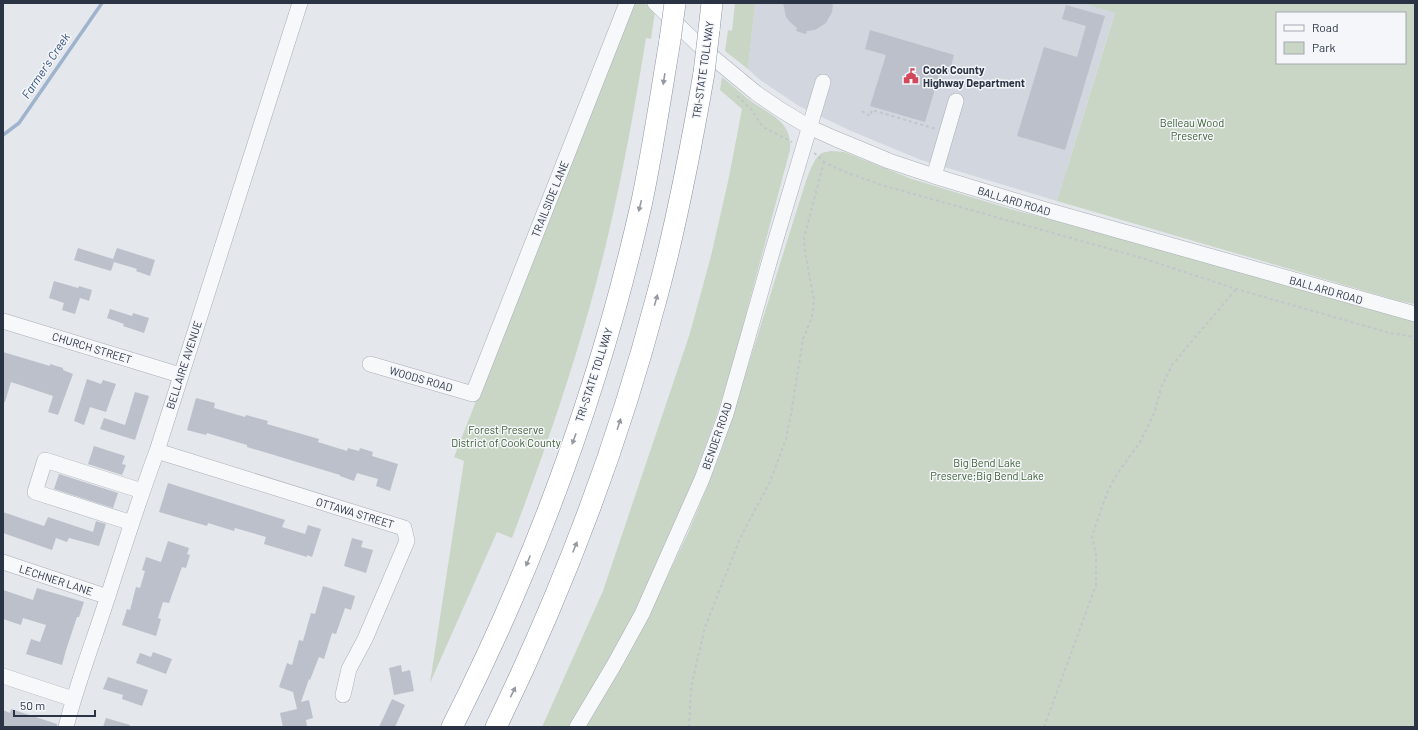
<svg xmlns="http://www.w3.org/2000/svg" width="1418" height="730" font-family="Barlow,sans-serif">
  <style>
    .built { fill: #d2d6de }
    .green { fill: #c9d6c5; fill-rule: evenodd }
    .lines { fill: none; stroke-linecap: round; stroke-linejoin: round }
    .stream { stroke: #9fb4cc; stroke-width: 3.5 }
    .building { fill: #bbc0ca }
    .minor-casing { stroke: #a9aeb7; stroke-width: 16 }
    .highway-casing { stroke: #8b94a3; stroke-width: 22 }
    .path { stroke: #c2c5cb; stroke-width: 2; stroke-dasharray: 3 3; stroke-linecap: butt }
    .minor { stroke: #f7f8fa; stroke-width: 15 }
    .highway { stroke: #fff; stroke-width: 21 }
    .highway-bridge-casing { stroke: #8b94a3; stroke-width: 22; stroke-linecap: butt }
    .highway-bridge { stroke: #fff; stroke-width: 21 }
    .oneway { fill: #959aa2 }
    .labels { text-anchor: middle; stroke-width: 3; stroke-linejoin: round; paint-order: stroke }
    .street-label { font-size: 11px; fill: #2b3445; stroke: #f4f6f9 }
    .poi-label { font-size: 11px; font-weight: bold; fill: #2b3445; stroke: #f4f6f9; text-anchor: start }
    .park-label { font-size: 11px; fill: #3f6138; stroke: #f4f6f9 }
    .water-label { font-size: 12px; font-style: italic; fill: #34527a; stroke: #f4f6f9 }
  </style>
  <rect width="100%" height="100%" fill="#e4e7ec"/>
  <path class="built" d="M755 3H1083L1115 12 1057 201 921 160 849 130 799 106 760 80 748 69Z"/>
  <path class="green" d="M637 3H644L655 11 651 39 646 38C635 106 623 173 607 240 583 341 549 441 512 538L497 532 430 683 464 461 454 457 632 6Z
    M735 3H755L748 69 725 51 728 30 732 31Z
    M1083 3H1415V304L1399 301 1057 201 1115 13ZM1277 13H1405V63H1277Z
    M722 77C731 84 739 92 748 99 768 114 793 121 790 150L734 359 719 408 692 484 649 582 632 617 610 657 569 727H542L603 591 690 333 711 256 729 177 742 109 720 90Z
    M831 151 844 152 912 179 1014 210 1101 233 1415 320V727H586L650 613 688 533 708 485 722 449 805 184C808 176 814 157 822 153 824 152 828 152 831 151Z"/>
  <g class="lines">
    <path class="stream" d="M3 135 19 123 102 3"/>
  </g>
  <path class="building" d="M783 3H833L832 12 826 23 815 30 807 31 806 34 796 31 797 28 790 22 786 17Z
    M1066 5 1105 16 1065 150 1017 136 1044 47 1077 57 1086 26 1062 19Z
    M870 30 954 55 949 74 940 72 925 122 870 106 886 55 865 49Z
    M78 248 113 259 117 248 155 260 150 276 136 271 137 269 114 262 111 271 74 260Z
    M54 281 78 288 79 286 92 290 89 301 80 298 75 314 62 310 64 303 49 298Z
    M110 309 132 316 133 313 149 318 144 333 123 326 124 324 107 318Z
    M3 352 50 366V364L63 368V370L73 374 58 415 48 412 53 396 11 382 5 402H3Z
    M87 379 101 384 103 380 116 384 106 412 90 407 84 425 74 421Z
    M135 392 149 396 135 440 100 429 104 418 125 425Z
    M196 398 215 403 214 408 245 417 246 415 268 421 267 424 319 439 318 442 347 451 348 448 359 451 360 448 373 452 372 456 398 464 390 491 376 486 378 479 357 473 354 481 340 476V475L247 447V445L207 433 206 435 187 430Z
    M94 446 125 456 122 464 126 465 122 475 88 464Z
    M59 474 118 493 113 508 54 489Z
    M168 483 285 520 282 527 305 534 308 525 321 529 312 557 307 555V557L264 544 266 537 235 528 234 531 208 523 207 526 159 512Z
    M3 512 44 526 48 517 93 532 96 521 106 524 99 546 69 538 67 542 56 538 52 550 3 533Z
    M352 538 363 541 361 547 373 550 366 573 344 566Z
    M168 541 189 548 187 554 190 555 186 568 182 567 169 603 163 602 158 618 161 619 156 636 122 625 127 609 130 610 136 587 140 588 145 571 142 570 146 557 161 562Z
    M323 586 355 596 351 610 345 608 336 634 332 633 324 659 319 657 310 680 309 679 301 702 309 700 313 718 306 720 307 727H283L280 713 297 709 293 692 279 687 287 663 292 665 299 640 303 641 311 613 315 614Z
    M37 588 84 602 79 617H77L66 650 62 665 26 654 31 639 40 642 46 625 23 618 21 625 3 619V590L33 600Z
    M153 652 172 659 166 674 136 663 140 653 151 657Z
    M401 665 402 672 410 670 414 691 394 695 389 668Z
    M108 677 148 690 142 706 122 699 123 695 103 689Z
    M392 699 405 705 395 727H379Z
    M11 709 57 724V727H3V710L10 713Z
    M106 718 130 725V727H103Z"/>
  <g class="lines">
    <g class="minor-casing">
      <path id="minor" d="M655 3 704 50 756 93 781 110 809 127 836 139 889 161 934 176 1046 210 1415 314
        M934 176 956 101
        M3 321 180 375
        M370 364 473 394 627 3
        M157 451 404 528 407 541 365 639 349 669 343 695
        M132 523 35 492 45 460 142 491
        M3 562 108 597
        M3 676 73 699
        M66 727C77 683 94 640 108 596 124 547 139 499 157 451L300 3
        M577 727 614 665 642 614 702 479 726 414 773 249 823 82"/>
    </g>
    <g class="highway-casing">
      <path id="highway" d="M709 30 712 3
        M452 727C536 561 601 384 642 201 653 148 661 94 670 40
        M496 727C563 589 618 445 657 296 677 223 691 148 704 73"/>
    </g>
    <path class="path" d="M737 96 751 109 763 127 792 142
      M862 111 870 116 872 110 936 129
      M814 153C819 156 821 160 826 163 845 173 865 179 885 186L1142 258 1236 289 1390 333 1415 337
      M689 727 691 687 705 627 741 536 769 484 786 439 791 414 803 339 812 317 814 300 805 252 804 238 824 162
      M1044 727 1096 585V555L1092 536 1107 493 1115 477 1140 442 1154 414 1161 388 1172 365 1236 289"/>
    <use href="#minor" class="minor"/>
    <use href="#highway" class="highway"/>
    <g class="highway-bridge-casing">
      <path id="highway-bridge" d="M670 40 675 3
        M704 73 709 30"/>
    </g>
    <use href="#highway-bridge" class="highway-bridge"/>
  </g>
  <defs><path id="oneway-solid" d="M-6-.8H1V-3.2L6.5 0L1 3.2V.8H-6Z"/></defs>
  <g class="oneway">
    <use href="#oneway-solid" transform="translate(664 79) rotate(99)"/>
    <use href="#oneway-solid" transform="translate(640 206) rotate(104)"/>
    <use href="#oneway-solid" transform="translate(656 300) rotate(-74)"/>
    <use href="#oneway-solid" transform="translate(619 424) rotate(-72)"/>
    <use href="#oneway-solid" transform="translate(574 439) rotate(110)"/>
    <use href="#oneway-solid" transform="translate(575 547) rotate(-68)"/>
    <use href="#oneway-solid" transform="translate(528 561) rotate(112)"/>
    <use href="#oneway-solid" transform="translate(513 692) rotate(-64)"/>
  </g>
  <defs>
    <g id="civic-bare" transform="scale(1.2)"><path d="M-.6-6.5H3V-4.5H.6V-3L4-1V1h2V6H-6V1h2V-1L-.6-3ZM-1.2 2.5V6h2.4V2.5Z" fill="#d1495b" stroke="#f4f6f9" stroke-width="2.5" paint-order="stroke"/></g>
  </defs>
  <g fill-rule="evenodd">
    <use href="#civic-bare" x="911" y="76"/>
  </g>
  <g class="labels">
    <g class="street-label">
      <text transform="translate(703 70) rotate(-82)" y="4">TRI-STATE TOLLWAY</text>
      <text transform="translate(550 199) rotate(-68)" y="4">TRAILSIDE LANE</text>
      <text transform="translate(1014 201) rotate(17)" y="4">BALLARD ROAD</text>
      <text transform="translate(1326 290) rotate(16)" y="4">BALLARD ROAD</text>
      <text transform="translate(92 348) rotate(17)" y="4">CHURCH STREET</text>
      <text transform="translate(184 365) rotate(-72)" y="4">BELLAIRE AVENUE</text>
      <text transform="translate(594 375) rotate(-72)" y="4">TRI-STATE TOLLWAY</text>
      <text transform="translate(421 379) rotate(16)" y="4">WOODS ROAD</text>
      <text transform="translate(717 436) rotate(-71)" y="4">BENDER ROAD</text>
      <text transform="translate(355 513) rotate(17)" y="4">OTTAWA STREET</text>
      <text transform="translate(56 580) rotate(18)" y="4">LECHNER LANE</text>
    </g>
    <g class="poi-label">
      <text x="923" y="74">Cook County<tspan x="923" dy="13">Highway Department</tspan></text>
    </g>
    <g class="park-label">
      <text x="1192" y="127">Belleau Wood<tspan x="1192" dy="13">Preserve</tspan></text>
      <text x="506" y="434">Forest Preserve<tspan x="506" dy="13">District of Cook County</tspan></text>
      <text x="987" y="467">Big Bend Lake<tspan x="987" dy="13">Preserve;Big Bend Lake</tspan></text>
    </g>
    <g class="water-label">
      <text transform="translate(46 66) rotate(-56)" y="4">Farmer's Creek</text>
    </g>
  </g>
  <rect width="1418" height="730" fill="none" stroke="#2b3445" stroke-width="8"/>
  <rect x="1276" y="12" width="130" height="52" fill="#f4f6f9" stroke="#a4a8b1"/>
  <rect x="1284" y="25" width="20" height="6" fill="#f7f8fa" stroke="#a4a8b1"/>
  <text x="1312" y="32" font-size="12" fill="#2b3445">Road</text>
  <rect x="1284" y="42" width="20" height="12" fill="#c9d6c5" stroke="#a4a8b1"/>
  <text x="1312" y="52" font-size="12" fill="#2b3445">Park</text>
  <path d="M14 710v6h81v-6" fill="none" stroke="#2b3445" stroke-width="2"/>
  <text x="20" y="710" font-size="12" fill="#2b3445" stroke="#f4f6f9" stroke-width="3" paint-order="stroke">50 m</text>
</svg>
